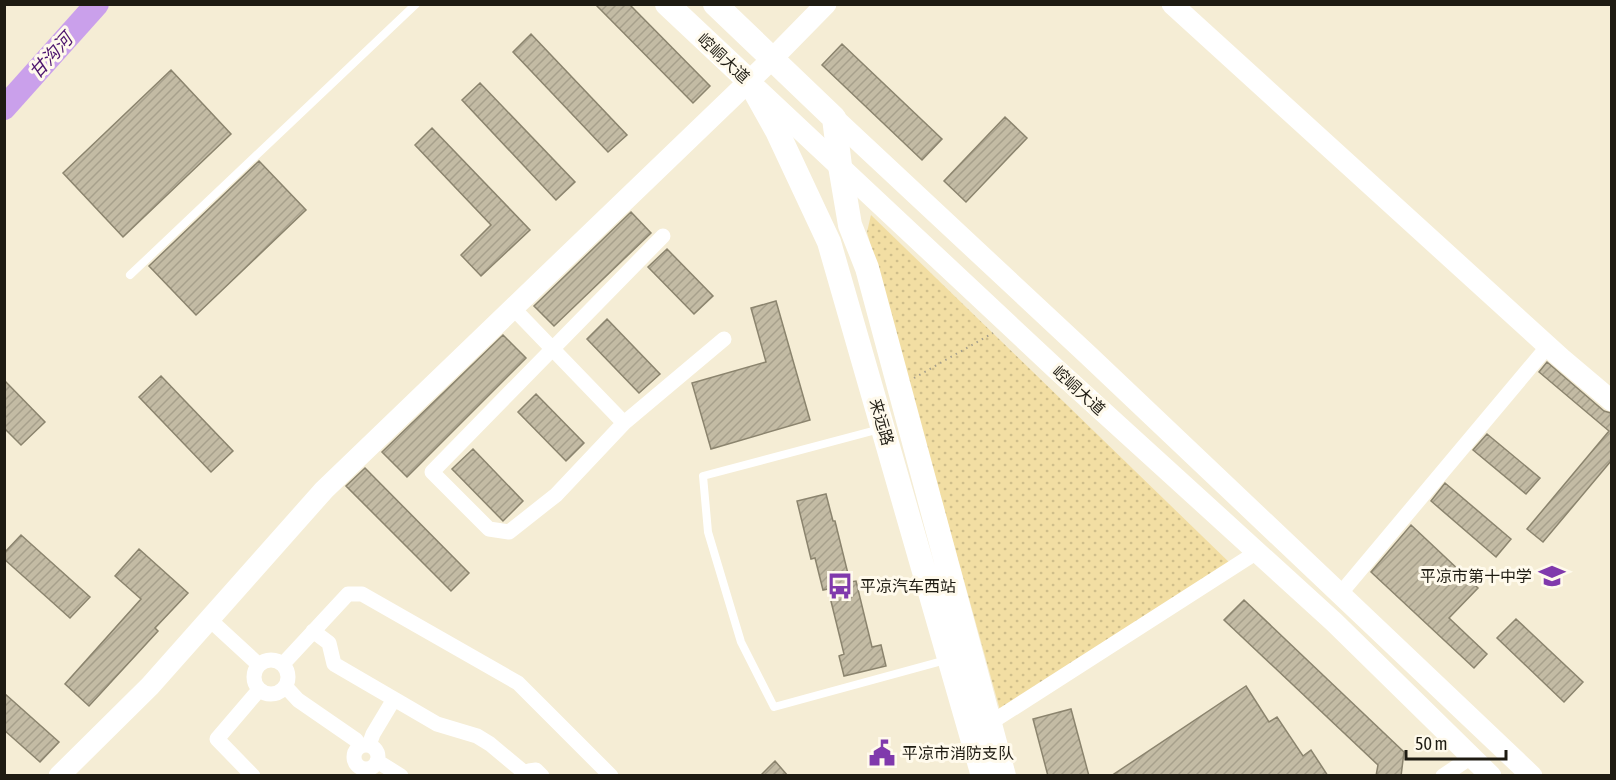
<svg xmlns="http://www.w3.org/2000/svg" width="1616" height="780" font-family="'Asap Condensed','Noto Sans SC',sans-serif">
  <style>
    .park { fill: url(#park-dots) }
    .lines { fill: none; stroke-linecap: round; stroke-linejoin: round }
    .river { stroke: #caa0eb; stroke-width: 24 }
    .building { fill: url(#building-hatch); stroke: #8b846e; stroke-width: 1.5 }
    .path { stroke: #a49e8b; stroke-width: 2; stroke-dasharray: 1.5 4.5; stroke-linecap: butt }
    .lane { stroke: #fff; stroke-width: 8 }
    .street { stroke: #fff; stroke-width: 15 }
    .secondary { stroke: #fff; stroke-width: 21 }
    .primary { stroke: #fff; stroke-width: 24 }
    .labels { text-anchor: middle; stroke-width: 6; stroke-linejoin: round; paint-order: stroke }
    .street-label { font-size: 16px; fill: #1e1b12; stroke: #fffaec }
    .poi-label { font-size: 16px; fill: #1e1b12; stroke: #fffaec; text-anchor: start }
    .water-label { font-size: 18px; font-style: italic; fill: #4d156e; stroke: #fffaec }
  </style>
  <defs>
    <pattern id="park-dots" width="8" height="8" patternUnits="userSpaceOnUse" patternTransform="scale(1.5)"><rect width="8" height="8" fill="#f2dea3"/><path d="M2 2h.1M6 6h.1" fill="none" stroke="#cfbe8b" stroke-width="1.8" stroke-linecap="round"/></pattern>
    <pattern id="building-hatch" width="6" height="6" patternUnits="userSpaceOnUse" patternTransform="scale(1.5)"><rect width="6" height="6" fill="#c3bba4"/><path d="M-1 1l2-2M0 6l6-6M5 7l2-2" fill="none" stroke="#a7a08c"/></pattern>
  </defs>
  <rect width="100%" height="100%" fill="#f5edd5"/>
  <path class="park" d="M871 215 1234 567 1000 710 867 232Z"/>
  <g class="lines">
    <path class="river" d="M4 108 97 4"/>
  </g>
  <path class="building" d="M595 4H629L710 86 693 103Z
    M531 34 627 135 608 152 513 52Z
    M842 44 942 139 922 160 822 65Z
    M171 70 231 134 123 237 63 173Z
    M480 83 575 182 556 200 462 100Z
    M1005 117 1027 138 966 202 944 181Z
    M432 128 530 230 481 276 461 255 491 225 415 145Z
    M259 161 306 210 196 315 149 266Z
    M631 212 651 233 554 326 534 306Z
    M667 249 713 296 694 314 648 267Z
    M776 301 810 420 711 449 692 383 766 362 751 308Z
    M607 319 660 374 639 393 587 339Z
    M503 335 526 358 407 477 382 452Z
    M1547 362 1604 411 1611 413V461L1543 542 1527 529 1609 431 1539 372Z
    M161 376 233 451 211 472 139 397Z
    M4 380 45 422 21 445 4 428Z
    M536 394 584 443 566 461 518 412Z
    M1487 434 1540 478 1526 494 1473 450Z
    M473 449 523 501 503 521 452 469Z
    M365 468 469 573 451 591 346 486Z
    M1445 483 1511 539 1496 557 1431 501Z
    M826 494 833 521H835L850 582 856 581 872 647 881 645 886 666 844 676 839 656 844 654 828 589 823 590 815 558 811 559 797 501Z
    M1411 525 1478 588 1449 618 1487 654 1474 668 1371 572Z
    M21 535 90 597 70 618 4 559V553Z
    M139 549 188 593 155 628 158 631 89 706 65 684 141 599 115 576Z
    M1244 600 1404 752 1401 776H1376L1378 765 1224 620Z
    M1516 619 1583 682 1564 702 1497 638Z
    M1246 686 1269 722 1277 717 1303 756 1311 750 1328 776H1111Z
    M4 693 59 742 40 762 4 730Z
    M1071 709 1089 776H1048L1033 719Z
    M775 761 788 776H760Z"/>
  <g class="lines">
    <path class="path" d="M914 378 993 333"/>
    <path class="lane" d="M130 275 416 4
      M880 429 703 476 708 532 741 642 774 707 946 660"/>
    <path class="street" d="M663 236 432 472 489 529 509 532 556 495 624 423 724 339
      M513 308 624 423
      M1340 594 1548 346
      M209 619 259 665
      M313 631 329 643 334 664 437 724 477 736 490 744 526 774
      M254 677a17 17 0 1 1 34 0a17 17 0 1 1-34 0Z
      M283 664 348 594H362L518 683 611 776
      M286 687 298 700 356 740 360 746
      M984 727 1257 552
      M354 757a12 12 0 1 1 24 0a12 12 0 1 1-24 0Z
      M369 745 373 734 394 699
      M377 761 401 776
      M253 776 217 739 259 690
      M526 776 529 771 536 770 542 776
      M1443 776 1471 757"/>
    <path class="secondary" d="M1172 4 1561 358 1612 401
      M758 90 1056 369 1334 622 1491 776
      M834 118 1088 355 1532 776
      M59 776 150 686 324 490 772 59 826 4"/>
    <path class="primary" d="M667 4 749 81 777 131 829 242 983 776
      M715 4 834 118 840 166 850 225 867 268 1004 776"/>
  </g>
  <defs>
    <g id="school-bare" transform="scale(2.07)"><path d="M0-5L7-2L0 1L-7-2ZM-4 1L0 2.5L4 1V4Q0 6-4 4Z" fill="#8039ac" stroke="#fffaec" stroke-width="2.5" paint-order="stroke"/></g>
    <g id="bus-bare" transform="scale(2.07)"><path d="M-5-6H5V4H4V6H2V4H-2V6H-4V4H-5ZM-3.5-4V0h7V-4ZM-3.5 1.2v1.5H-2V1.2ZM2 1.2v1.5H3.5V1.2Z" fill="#8039ac" stroke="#fffaec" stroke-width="2.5" paint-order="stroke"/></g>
    <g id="civic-bare" transform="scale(2.07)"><path d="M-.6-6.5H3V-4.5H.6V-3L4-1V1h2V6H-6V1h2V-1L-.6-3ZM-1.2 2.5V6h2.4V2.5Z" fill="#8039ac" stroke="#fffaec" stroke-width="2.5" paint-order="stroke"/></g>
  </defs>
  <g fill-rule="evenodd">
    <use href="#school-bare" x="1552" y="576"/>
    <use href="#bus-bare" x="840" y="586"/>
    <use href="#civic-bare" x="882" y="753"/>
  </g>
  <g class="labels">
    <g class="street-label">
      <text transform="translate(724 58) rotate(43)" y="6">崆峒大道</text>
      <text transform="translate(1079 390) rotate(42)" y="6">崆峒大道</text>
      <text transform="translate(882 422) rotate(74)" y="6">来远路</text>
    </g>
    <g class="poi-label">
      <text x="1532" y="582" text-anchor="end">平凉市第十中学</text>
      <text x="860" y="592">平凉汽车西站</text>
      <text x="902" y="759">平凉市消防支队</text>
    </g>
    <g class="water-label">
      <text transform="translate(51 56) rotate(-48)" y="6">甘沟河</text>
    </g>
  </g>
  <rect width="1616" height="780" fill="none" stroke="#1e1b12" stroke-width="12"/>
  <path d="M1406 750v9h100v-9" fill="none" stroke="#1e1b12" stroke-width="3"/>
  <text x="1415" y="750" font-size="18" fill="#1e1b12" stroke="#fffaec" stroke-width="4.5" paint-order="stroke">50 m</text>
</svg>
